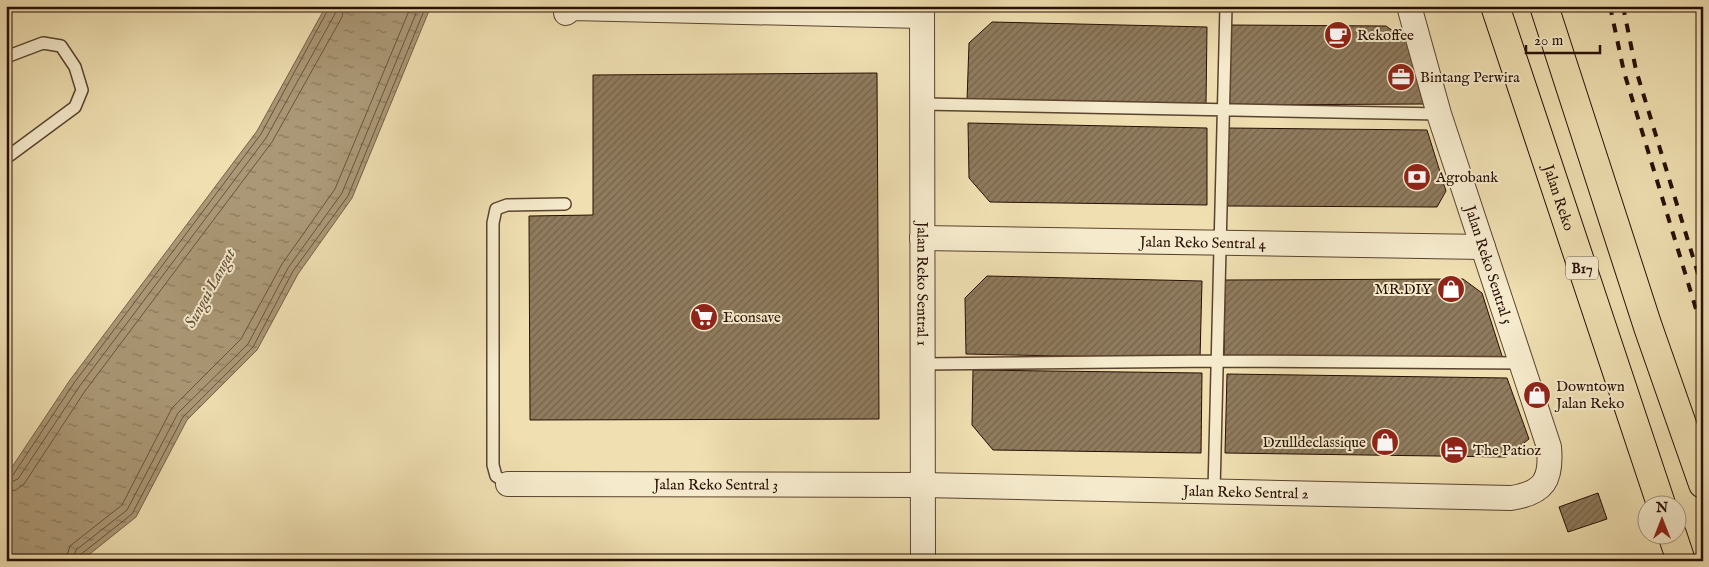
<svg xmlns="http://www.w3.org/2000/svg" width="1709" height="567" font-family="'IM FELL English',serif">
  <style>
    .water { fill: url(#water-ripples); stroke: #776148 }
    .lines { fill: none; stroke-linecap: round; stroke-linejoin: round }
    .shore { stroke: #6a543c; stroke-width: 1 }
    .building { fill: url(#building-hatch); stroke: #280f03 }
    .lane-casing { stroke: #5a432e; stroke-width: 14 }
    .street-casing { stroke: #5a432e; stroke-width: 26 }
    .primary-casing { stroke: #280f03; stroke-width: 30 }
    .lane { stroke: #f5eacc; stroke-width: 11 }
    .street { stroke: #f5eacc; stroke-width: 24 }
    .primary { stroke: #efdfb1; stroke-width: 28 }
    .rail { stroke: #280f03; stroke-width: 4; stroke-dasharray: 9 9; stroke-linecap: butt }
    .labels { text-anchor: middle; stroke-width: 4; stroke-linejoin: round; paint-order: stroke }
    .shield { fill: #f5eacc; stroke: #66513f; stroke-width: 1 }
    .shield-label { font-size: 14px; font-weight: bold; fill: #280f03 }
    .poi-label { font-size: 15px; fill: #280f03; stroke: #f5eacc; text-anchor: start }
    .street-label { font-size: 15px; fill: #280f03; stroke: #f5eacc }
    .water-label { font-size: 16px; font-style: italic; fill: #634d37; stroke: #f5eacc }
  </style>
  <defs>
    <pattern id="water-ripples" width="26" height="14" patternUnits="userSpaceOnUse" patternTransform="scale(1.25)"><rect width="26" height="14" fill="#ab9876"/><path d="M2 4q2-2 4 0t4 0M15 11q2-2 4 0t4 0" fill="none" stroke="#8b7a5f"/></pattern>
    <pattern id="building-hatch" width="6" height="6" patternUnits="userSpaceOnUse" patternTransform="scale(1.25)"><rect width="6" height="6" fill="#8f7b5d"/><path d="M-1 1l2-2M0 6l6-6M5 7l2-2" fill="none" stroke="#75634b"/></pattern>
  </defs>
  <rect width="100%" height="100%" fill="#efdfb1"/>
  <filter id="stains"><feTurbulence type="fractalNoise" baseFrequency=".004" numOctaves="4"/><feColorMatrix values="0 0 0 0 .2 0 0 0 0 .09 0 0 0 0 .02 0 0 0 .5 -.17"/></filter>
  <radialGradient id="worn" r=".72"><stop offset=".6" stop-color="#630" stop-opacity="0"/><stop offset="1" stop-color="#630" stop-opacity=".3"/></radialGradient>
  <path class="water" d="M326 6H431L352 198 298 274 257 350 187 420 136 517 81 561H6V476L70 380 257 131Z"/>
  <g class="lines">
    <path class="shore" d="M6 478 13 475 74 383 261 134 330 6
      M6 484 18 479 79 387 266 138 335 14 337 6
      M6 492 16 490 24 484 85 391 272 142 342 17 344 6
      M65 561 70 546 122 505 172 408 241 339 282 264 335 189 411 6
      M72 561 76 550 127 510 178 413 248 344 288 268 342 193 419 6
      M78 561 80 555 132 514 183 417 253 347 293 271 348 196 426 6"/>
  </g>
  <path class="building" d="M992 22 1207 27 1206 105 967 101 969 43Z
    M1229 25 1386 26 1408 42 1425 104 1228 105Z
    M877 73 879 419 530 420 529 216 593 215V75Z
    M968 123 1207 128V205L990 202 969 178Z
    M1228 128 1427 130 1446 191 1437 207 1227 206Z
    M987 276 1202 281 1200 359 966 354 965 298Z
    M1463 279 1482 293 1503 359H1224L1225 280Z
    M973 370 1202 373 1201 453 993 450 972 425Z
    M1227 374 1507 378 1529 439 1506 457 1225 453Z
    M1598 493 1607 519 1568 532 1559 507Z"/>
  <g class="lines">
    <g class="lane-casing">
      <path id="lane" d="M6 57 43 43 61 46 75 67 82 90 75 107 6 158
        M922 104 1439 114
        M922 364 1218 361 1521 363
        M508 484 496 476 493 465V223L496 209 507 205 565 204
        M1214 491 1226 6"/>
    </g>
    <g class="street-casing">
      <g id="street">
        <path id="s1" d="M922 6 923 561"/>
        <path d="M566 13 572 8 922 16"/>
        <path id="s2" d="M922 238 1483 247"/>
        <path id="s3" d="M508 484 923 485 1511 498C1544 493 1552 480 1549 447L1439 114 1409 6"/>
      </g>
    </g>
    <g class="primary-casing">
      <g id="primary">
        <path id="s4" d="M1495 6 1661 504"/>
        <path d="M1544 6 1648 327 1703 484"/>
        <path d="M1672 534 1681 561"/>
      </g>
    </g>
    <use href="#lane" class="lane"/>
    <use href="#street" class="street"/>
    <use href="#primary" class="primary"/>
    <path class="rail" d="M1610 6 1624 72 1703 332
      M1623 6 1636 70 1703 290"/>
  </g>
  <defs>
    <g id="cafe-disc" transform="scale(1.4375)"><circle r="9.5" fill="#8f2418" stroke="#f5eacc"/><path d="M-5.5-4.5H6V0H3Q3 3.5 0 3.5H-2.5Q-5.5 3.5-5.5 0ZM3-3.2v2h1.7v-2ZM-6 4.5H4V6H-6Z" fill="#fff"/></g>
    <g id="office-disc" transform="scale(1.4375)"><circle r="9.5" fill="#8f2418" stroke="#f5eacc"/><path d="M-6-3h4V-5.5h4V-3h4V5H-6ZM-1-4.5V-3h2v-1.5ZM-6 0V1H6V0Z" fill="#fff"/></g>
    <g id="bank-disc" transform="scale(1.4375)"><circle r="9.5" fill="#8f2418" stroke="#f5eacc"/><path d="M-6-4H6V4H-6ZM0-2.3a2.3 2.3 0 1 0 0 4.6a2.3 2.3 0 1 0 0-4.6Z" fill="#fff"/></g>
    <g id="shop-disc" transform="scale(1.4375)"><circle r="9.5" fill="#8f2418" stroke="#f5eacc"/><path d="M-5-2.5h2.3a2.7 3.5 0 0 1 5.4 0H5L5.5 6h-11ZM-1.5-2.5h3a1.5 2.3 0 0 0-3 0Z" fill="#fff"/></g>
    <g id="supermarket-disc" transform="scale(1.4375)"><circle r="9.5" fill="#8f2418" stroke="#f5eacc"/><path d="M-6-5.5h2.5l.6 2H6L4.5 2H-2.5L-4.4-4H-6ZM-1.5 3.2a1.3 1.3 0 1 0 .1 0ZM3 3.2a1.3 1.3 0 1 0 .1 0Z" fill="#fff"/></g>
    <g id="hotel-disc" transform="scale(1.4375)"><circle r="9.5" fill="#8f2418" stroke="#f5eacc"/><path d="M-6-4.5h1.5V1H6V5H4.5V3h-9V5H-6ZM-4 0a1.8 1.8 0 1 1 3.6 0ZM.5 0V-2.5h3Q6-2.5 6 0Z" fill="#fff"/></g>
  </defs>
  <g fill-rule="evenodd">
    <use href="#cafe-disc" x="1338" y="35"/>
    <use href="#office-disc" x="1401" y="77"/>
    <use href="#bank-disc" x="1417" y="177"/>
    <use href="#shop-disc" x="1451" y="289"/>
    <use href="#supermarket-disc" x="704" y="317"/>
    <use href="#shop-disc" x="1537" y="395"/>
    <use href="#shop-disc" x="1385" y="442"/>
    <use href="#hotel-disc" x="1454" y="450"/>
  </g>
  <g class="labels">
    <rect class="shield" x="1566" y="256.5" width="32" height="23" rx="4"/>
    <g class="shield-label">
      <text x="1582" y="273">B17</text>
    </g>
    <g class="poi-label">
      <text x="1357" y="40">Rekoffee</text>
      <text x="1420" y="82">Bintang Perwira</text>
      <text x="1436" y="182">Agrobank</text>
      <text x="1432" y="294" text-anchor="end">MR.DIY</text>
      <text x="723" y="322">Econsave</text>
      <text x="1556" y="391">Downtown<tspan x="1556" dy="17">Jalan Reko</tspan></text>
      <text x="1366" y="447" text-anchor="end">Dzulldeclassique</text>
      <text x="1473" y="455">The Patioz</text>
    </g>
    <g class="street-label">
      <text dy="5" stroke="none"><textPath href="#s4" startOffset="202">Jalan Reko</textPath></text>
      <text dy="5" stroke="none"><textPath href="#s2" startOffset="281">Jalan Reko Sentral 4</textPath></text>
      <text transform="translate(1489 265) rotate(72)" y="5">Jalan Reko Sentral 5</text>
      <text dy="5" stroke="none"><textPath href="#s1" startOffset="278">Jalan Reko Sentral 1</textPath></text>
      <text dy="5" stroke="none"><textPath href="#s3" startOffset="208">Jalan Reko Sentral 3</textPath></text>
      <text dy="5" stroke="none"><textPath href="#s3" startOffset="738">Jalan Reko Sentral 2</textPath></text>
    </g>
    <g class="water-label">
      <text transform="translate(209 288) rotate(-61)" y="6">Sungai Langat</text>
    </g>
  </g>
  <rect width="1709" height="567" fill="none" stroke="#efdfb1" stroke-width="25"/>
  <rect x="8" y="8" width="1694" height="552" fill="none" stroke="#280f03" stroke-width="2.5"/>
  <rect x="12" y="12" width="1684" height="542" fill="none" stroke="#280f03"/>
  <g transform="translate(1662 520)"><circle r="24" fill="#f5eacc" stroke="#a3927c"/>
  <path d="M0-4L9 19L0 12L-9 19Z" fill="#8f2418"/>
  <text y="-8" font-size="14" font-weight="bold" text-anchor="middle" fill="#280f03">N</text>
  </g>
  <path d="M1526 45v8h74v-8" fill="none" stroke="#280f03" stroke-width="2.5"/>
  <text x="1534" y="45" font-size="15" fill="#280f03" stroke="#f5eacc" stroke-width="4" paint-order="stroke">20 m</text>
  <rect width="100%" height="100%" filter="url(#stains)"/>
  <rect width="100%" height="100%" fill="url(#worn)"/>
</svg>
